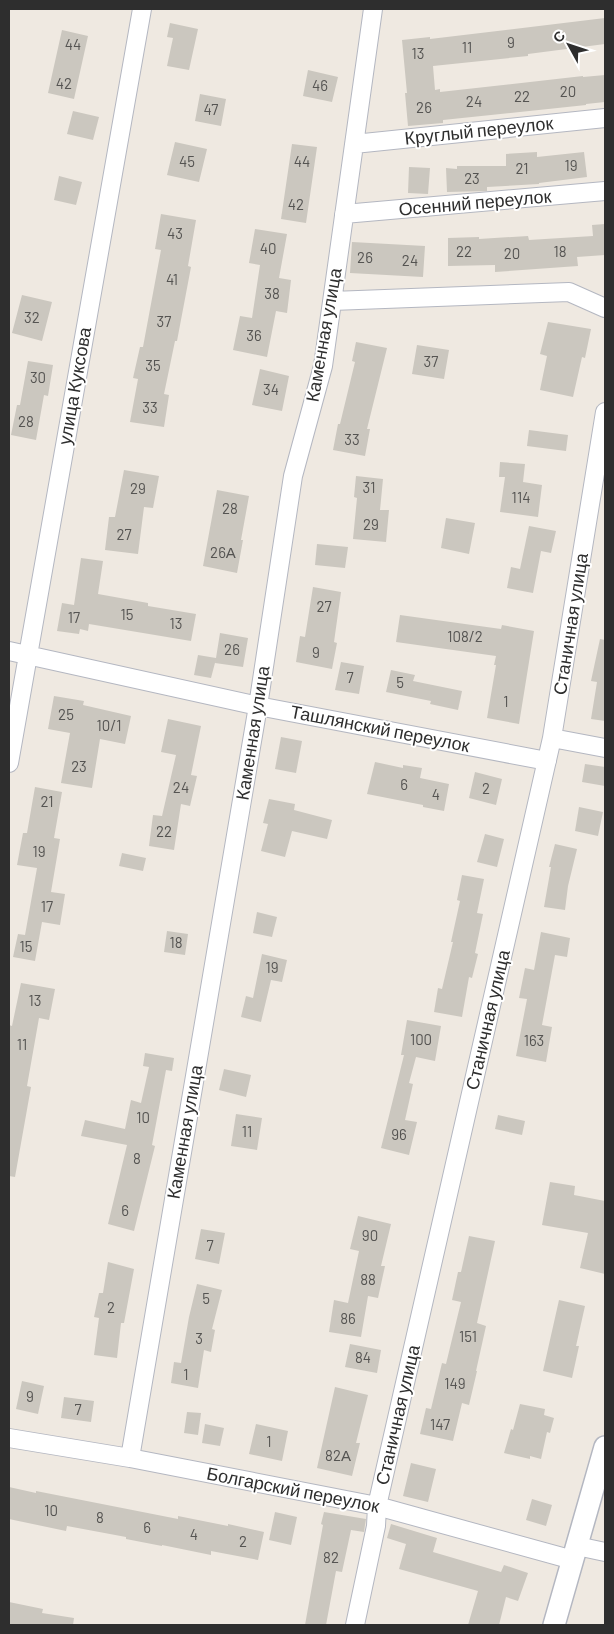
<svg xmlns="http://www.w3.org/2000/svg" width="614" height="1634" font-family="Barlow,sans-serif">
  <style>
    .building { fill: #cbc7bf }
    .lines { fill: none; stroke-linecap: round; stroke-linejoin: round }
    .minor-casing { stroke: #b4b7c1; stroke-width: 20 }
    .tertiary-casing { stroke: #b4b7c1; stroke-width: 24 }
    .minor { stroke: #fff; stroke-width: 18 }
    .tertiary { stroke: #fff; stroke-width: 21 }
    .labels { text-anchor: middle; stroke-width: 4; stroke-linejoin: round; paint-order: stroke }
    .number-label { font-size: 15px; fill: #555452 }
    .street-label { font-size: 18px; fill: #2e2e2e; stroke: #fff }
  </style>
  <rect width="100%" height="100%" fill="#efe9e1"/>
  <path class="building" d="M605 18V44L528 54V56L433 66 435 90 440 89V92L583 76V77L605 75V102L586 104V105L443 120V123L408 126 405 93H407L402 40 430 37V39Z
    M170 23 198 29 189 70 167 66 173 38 167 37Z
    M62 30 88 36 74 99 48 93Z
    M308 70 338 77 332 102 303 96Z
    M200 94 226 99 221 126 195 121Z
    M73 111 99 117 93 140 67 134Z
    M175 142 207 149 199 182 167 175Z
    M292 144 317 147 306 223 281 219Z
    M537 152V157L584 152 587 177 539 183V184L487 187V191L447 192 446 168 457 169V166H506V154Z
    M409 167 430 168 428 194 408 193Z
    M59 176 82 182 76 205 54 200Z
    M161 214 196 220 188 266 191 267 177 341H175L164 394 169 395 164 427 130 422 138 379 133 378 140 347H143L161 250 155 249Z
    M605 224V255L577 257 578 266 495 272V265L448 266V238L479 237V239L528 236 529 240 593 236 592 225Z
    M255 229 287 234 279 278 291 280 287 313 276 311 267 357 233 350 240 316 252 318 260 265 249 263Z
    M352 242 425 246 423 277 350 273Z
    M22 295 52 302 42 341 12 333Z
    M548 322 591 329 585 358 582 357 573 397 540 390 547 356 540 354Z
    M356 342 387 348 367 429H370L365 456 333 450 338 424H340L355 362 352 361Z
    M417 345 449 350 444 379 412 374Z
    M28 361 53 365 48 396 44 395 36 440 11 435 17 405H20Z
    M260 369 289 376 282 411 252 405Z
    M529 430 568 435 566 451 527 446Z
    M500 462 525 464 523 482 542 485 538 517 500 512 505 477H499Z
    M124 470 159 476 153 508 144 507 138 554 105 550 109 517H115Z
    M356 476 383 479 380 510H389L386 542 353 539 357 498 354 497Z
    M217 490 249 496 241 540H243L237 573 203 566Z
    M446 518 475 523 469 554 441 548Z
    M529 526 556 531 551 553 541 551 533 593 507 588 511 567 520 569Z
    M317 544 348 547 345 568 315 565Z
    M81 558 103 561 98 594 148 603V606L196 614 191 641 89 624 88 631 80 629 79 634 57 631 62 603 74 605Z
    M313 587 341 592 334 642 337 643 332 669 296 662 300 636 305 637Z
    M400 615 501 629 502 625 534 631 519 724 487 718 496 665H494L496 656 396 642Z
    M220 633 248 638 243 667 215 663 216 659 211 678 194 675 198 655 216 658Z
    M600 639 605 640V721L591 719 597 682 591 681Z
    M341 662 364 666 359 694 335 690Z
    M391 670 415 675 413 681 462 691 458 710 430 704 431 701 386 692Z
    M54 696 84 701 83 705 131 716 125 744 100 739 92 788 61 783 70 733 48 729Z
    M168 719 201 726 191 775 197 776 190 806 181 804 174 850 149 846 153 815 162 816 176 755 161 752Z
    M281 737 302 741 296 773 275 769Z
    M375 762 403 768V765L422 768 420 778 449 784 444 811 423 807V805L367 794Z
    M585 764 605 767V786L582 782Z
    M475 772 502 779 496 805 469 798Z
    M35 787 62 792 54 838 60 839 51 892 65 894 60 925 42 922 35 961 13 957 18 934 25 935 37 868 17 865 23 833H27Z
    M269 799 295 804 294 810 332 820 327 839 292 831 285 857 261 851 268 824 263 823Z
    M579 807 603 812 598 836 575 831Z
    M485 834 504 839 497 867 477 862Z
    M555 844 577 849 568 886 565 910 544 907 551 867H549Z
    M122 853 146 858 143 871 119 866Z
    M462 875 484 879 477 913 483 914 475 953 478 954 472 978 469 977 462 1017 434 1012 438 988 442 989 453 942H451L460 901 457 900Z
    M257 912 277 917 272 937 253 933Z
    M167 931 188 934 185 955 164 952Z
    M541 932 570 938 567 957 555 955 542 1025 552 1027 546 1062 516 1056 527 999 519 998 525 968 534 970Z
    M262 954 287 960 282 982 271 980 261 1022 241 1017 246 996 253 998Z
    M21 983 55 989 49 1020 39 1018 27 1086 31 1087 15 1177 9 1176V1025L12 1026Z
    M407 1020 441 1026 435 1061 416 1057 409 1083 413 1084 405 1120 417 1122 409 1155 381 1148 404 1055H401Z
    M145 1053 174 1058 172 1071 166 1070 152 1145 155 1146 134 1231 108 1224 127 1145 81 1136 85 1120 125 1129 131 1100 141 1103 149 1067 143 1066Z
    M224 1069 251 1075 246 1097 219 1090Z
    M236 1114 262 1118 257 1150 231 1146Z
    M498 1115 525 1121 522 1135 495 1129Z
    M550 1182 575 1186 574 1195 605 1201V1274L580 1268 588 1233 542 1225Z
    M358 1216 391 1224 381 1266H385L378 1298 368 1296 361 1337 329 1332 334 1300 348 1303 359 1251 350 1249Z
    M201 1229 225 1233 219 1264 195 1259Z
    M469 1236 495 1241 477 1323 486 1326 476 1371H477L469 1405 462 1403 453 1441 420 1434 426 1408 431 1409 442 1363 446 1364 461 1302 452 1300 458 1272H461Z
    M108 1262 134 1269 124 1323H121L117 1358 94 1355 99 1318 94 1317 99 1293H103Z
    M197 1284 222 1290 212 1329 215 1330 211 1352 204 1350 198 1388 171 1383 174 1362 181 1363 189 1317Z
    M559 1300 585 1306 576 1346H579L572 1378 543 1371Z
    M350 1344 381 1350 377 1373 345 1367Z
    M22 1381 44 1386 38 1414 16 1409Z
    M335 1387 368 1395 356 1443H360L352 1476 317 1468Z
    M64 1397 94 1401 91 1422 61 1418Z
    M520 1404 545 1409 544 1415 554 1418 550 1433 547 1432 541 1459 530 1456V1459L504 1453 511 1429 513 1430Z
    M187 1412 201 1413 198 1435 184 1433Z
    M205 1424 224 1428 220 1446 202 1443Z
    M256 1424 288 1431 282 1461 249 1454Z
    M411 1463 436 1469 428 1502 403 1496Z
    M9 1487 36 1493V1491L178 1519V1516L228 1526V1524L264 1532 258 1560 211 1551V1555L162 1545V1546L126 1539V1537L67 1526 66 1531 9 1519Z
    M532 1499 552 1505 546 1526 526 1520Z
    M275 1512 297 1517 291 1545 269 1540Z
    M324 1512 366 1519 365 1525 364 1532 351 1530 342 1572 336 1571 326 1625H305L323 1525 321 1524Z
    M391 1524 437 1538 433 1552 501 1572 504 1565 528 1573 518 1601 506 1597 499 1625H468L478 1591 399 1569 406 1544 387 1538Z
    M9 1602 43 1609 42 1613 74 1618 73 1625H9Z"/>
  <g class="lines">
    <g class="minor-casing">
      <path id="minor" d="M354 144 605 118
        M344 214 605 191
        M332 301 569 292 605 308
        M9 651 258 706 547 761
        M552 738 605 748
        M9 763 142 9
        M9 1438 130 1458 377 1506 573 1560
        M130 1458 258 706 293 476 323 366 373 9
        M577 1546 605 1552
        M355 1625 376 1526 377 1506 552 738 605 412"/>
    </g>
    <g class="tertiary-casing">
      <path id="tertiary" d="M554 1625 605 1447"/>
    </g>
    <use href="#minor" class="minor"/>
    <use href="#tertiary" class="tertiary"/>
  </g>
  <g class="labels">
    <g class="number-label">
      <text x="511" y="48">9</text>
      <text x="73" y="50">44</text>
      <text x="467" y="53">11</text>
      <text x="418" y="59">13</text>
      <text x="64" y="89">42</text>
      <text x="320" y="91">46</text>
      <text x="568" y="97">20</text>
      <text x="522" y="102">22</text>
      <text x="474" y="107">24</text>
      <text x="424" y="113">26</text>
      <text x="211" y="115">47</text>
      <text x="187" y="167">45</text>
      <text x="302" y="167">44</text>
      <text x="571" y="171">19</text>
      <text x="522" y="174">21</text>
      <text x="472" y="184">23</text>
      <text x="296" y="210">42</text>
      <text x="175" y="239">43</text>
      <text x="268" y="254">40</text>
      <text x="464" y="257">22</text>
      <text x="560" y="257">18</text>
      <text x="512" y="259">20</text>
      <text x="365" y="263">26</text>
      <text x="410" y="266">24</text>
      <text x="172" y="285">41</text>
      <text x="272" y="299">38</text>
      <text x="32" y="323">32</text>
      <text x="164" y="327">37</text>
      <text x="254" y="341">36</text>
      <text x="431" y="367">37</text>
      <text x="153" y="371">35</text>
      <text x="38" y="383">30</text>
      <text x="271" y="395">34</text>
      <text x="150" y="413">33</text>
      <text x="26" y="427">28</text>
      <text x="352" y="445">33</text>
      <text x="369" y="493">31</text>
      <text x="138" y="494">29</text>
      <text x="521" y="503">114</text>
      <text x="230" y="514">28</text>
      <text x="371" y="530">29</text>
      <text x="124" y="540">27</text>
      <text x="223" y="558">26А</text>
      <text x="324" y="612">27</text>
      <text x="127" y="620">15</text>
      <text x="74" y="623">17</text>
      <text x="176" y="629">13</text>
      <text x="465" y="642">108/2</text>
      <text x="232" y="655">26</text>
      <text x="316" y="658">9</text>
      <text x="350" y="683">7</text>
      <text x="400" y="688">5</text>
      <text x="506" y="707">1</text>
      <text x="66" y="720">25</text>
      <text x="109" y="731">10/1</text>
      <text x="79" y="772">23</text>
      <text x="404" y="790">6</text>
      <text x="181" y="793">24</text>
      <text x="486" y="794">2</text>
      <text x="436" y="800">4</text>
      <text x="47" y="807">21</text>
      <text x="164" y="837">22</text>
      <text x="39" y="857">19</text>
      <text x="47" y="912">17</text>
      <text x="176" y="948">18</text>
      <text x="26" y="952">15</text>
      <text x="272" y="973">19</text>
      <text x="35" y="1006">13</text>
      <text x="421" y="1045">100</text>
      <text x="534" y="1046">163</text>
      <text x="22" y="1050">11</text>
      <text x="143" y="1123">10</text>
      <text x="247" y="1137">11</text>
      <text x="399" y="1140">96</text>
      <text x="137" y="1164">8</text>
      <text x="125" y="1216">6</text>
      <text x="370" y="1241">90</text>
      <text x="210" y="1251">7</text>
      <text x="368" y="1285">88</text>
      <text x="206" y="1304">5</text>
      <text x="111" y="1313">2</text>
      <text x="348" y="1324">86</text>
      <text x="468" y="1342">151</text>
      <text x="199" y="1344">3</text>
      <text x="363" y="1363">84</text>
      <text x="186" y="1380">1</text>
      <text x="455" y="1389">149</text>
      <text x="30" y="1402">9</text>
      <text x="78" y="1415">7</text>
      <text x="440" y="1430">147</text>
      <text x="269" y="1447">1</text>
      <text x="338" y="1461">82А</text>
      <text x="51" y="1516">10</text>
      <text x="100" y="1523">8</text>
      <text x="147" y="1533">6</text>
      <text x="194" y="1540">4</text>
      <text x="243" y="1547">2</text>
      <text x="331" y="1563">82</text>
    </g>
    <g class="street-label">
      <text transform="translate(479 131) rotate(-6)" y="6">Круглый переулок</text>
      <text transform="translate(475 203) rotate(-5)" y="6">Осенний переулок</text>
      <text transform="translate(324 335) rotate(-80)" y="6">Каменная улица</text>
      <text transform="translate(75 386) rotate(-80)" y="6">улица Куксова</text>
      <text transform="translate(571 624) rotate(-81)" y="6">Станичная улица</text>
      <text transform="translate(380 729) rotate(11)" y="6">Ташлянский переулок</text>
      <text transform="translate(253 733) rotate(-81)" y="6">Каменная улица</text>
      <text transform="translate(488 1020) rotate(-77)" y="6">Станичная улица</text>
      <text transform="translate(185 1132) rotate(-80)" y="6">Каменная улица</text>
      <text transform="translate(398 1415) rotate(-77)" y="6">Станичная улица</text>
      <text transform="translate(293 1490) rotate(11)" y="6">Болгарский переулок</text>
    </g>
  </g>
  <rect width="614" height="1634" fill="none" stroke="#2e2e2e" stroke-width="20"/>
  <g transform="translate(569 45) rotate(310)" stroke="#ffffff" stroke-width="4" paint-order="stroke">
  <path d="M0-4L9 19L0 12L-9 19Z" fill="#2e2e2e"/>
  <text y="-8" font-size="14" font-weight="bold" text-anchor="middle" fill="#2e2e2e">С</text>
  </g>
</svg>
